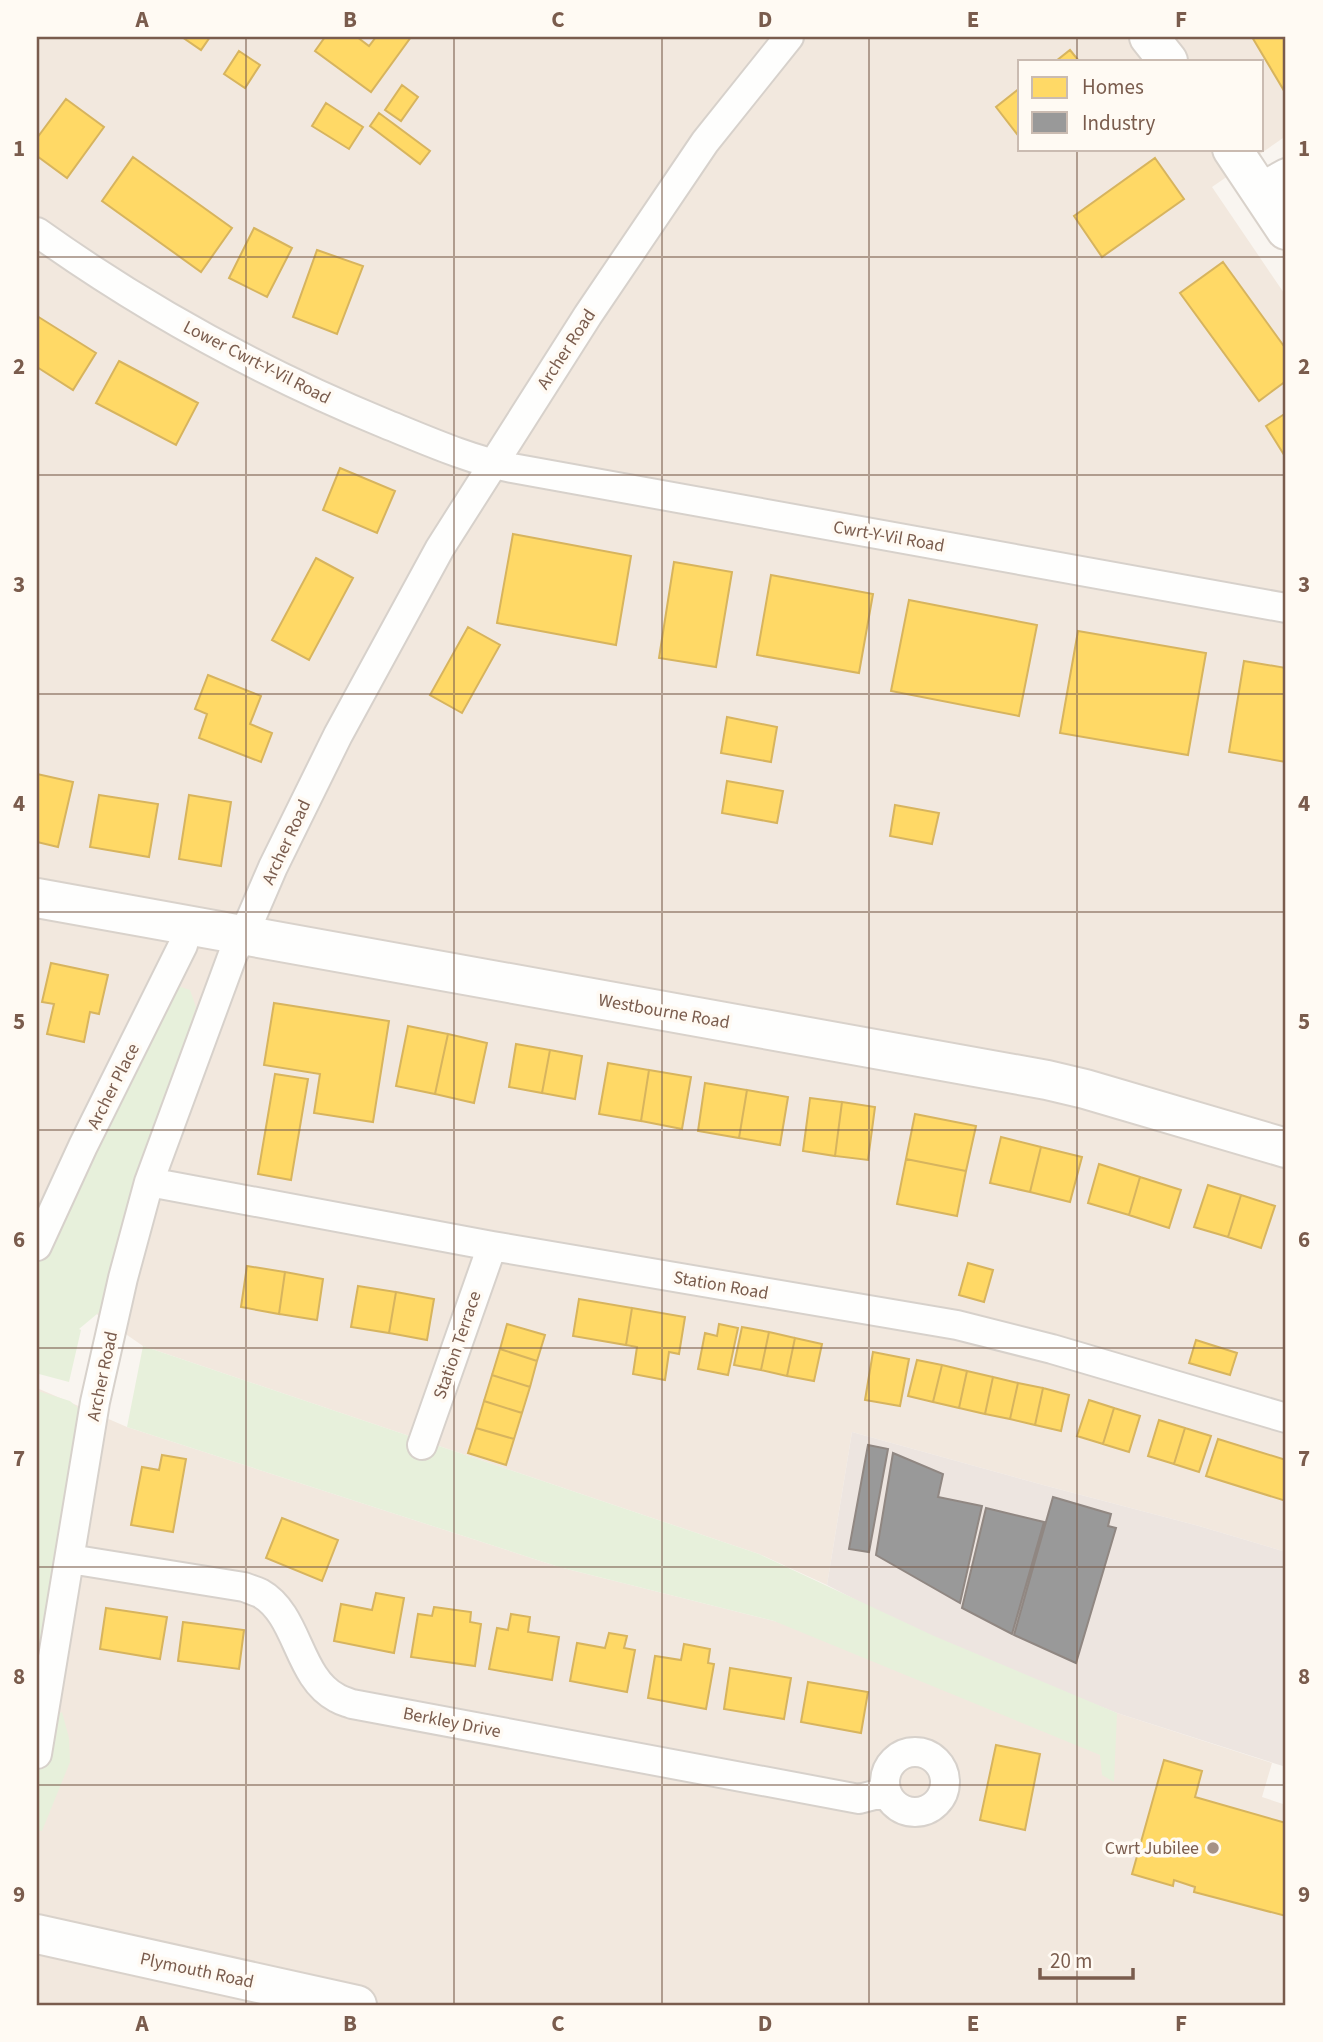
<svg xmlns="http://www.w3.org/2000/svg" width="1323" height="2042" font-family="'Source Sans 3',sans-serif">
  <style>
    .residential { fill: #f2e8de; fill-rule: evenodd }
    .industrial { fill: #ede5e0 }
    .green { fill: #e7f0db }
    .homes { fill: #ffd966; stroke: #d7b45e; stroke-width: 2 }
    .industry { fill: #999; stroke: #908782; stroke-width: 2 }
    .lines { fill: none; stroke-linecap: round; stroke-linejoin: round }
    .street-casing { stroke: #d7d1cb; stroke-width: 32 }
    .secondary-casing { stroke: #d9d2cb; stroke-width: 42 }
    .street { stroke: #fefefd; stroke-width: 28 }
    .secondary { stroke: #fefefd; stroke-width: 38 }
    .grid { fill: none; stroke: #7a5c4d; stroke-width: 2; stroke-opacity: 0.55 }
    .poi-dot { fill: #a69286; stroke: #fffaf3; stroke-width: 2.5 }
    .labels { text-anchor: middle; stroke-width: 7; stroke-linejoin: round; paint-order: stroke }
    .street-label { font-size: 18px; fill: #7a5c4d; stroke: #fffaf3 }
    .poi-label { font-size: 18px; fill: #7a5c4d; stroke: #fffaf3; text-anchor: end }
    .neatline { fill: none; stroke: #7a5c4d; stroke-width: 2.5 }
    .grid-label { font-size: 23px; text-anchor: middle; font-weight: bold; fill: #7a5c4d }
  </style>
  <rect width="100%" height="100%" fill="#f9f5f0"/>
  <path class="residential" d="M37 37H1286V136L1212 187 1286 296V1552L1199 1526 1047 1486 852 1432 827 1585 759 1554 143 1346 37 1273ZM1020 61H1262V149H1020Z
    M37 1388 127 1427 559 1567 774 1621 1117 1713 1272 1763 1262 1797 1286 1805V2005H37Z"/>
  <path class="industrial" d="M852 1432 1047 1486 1199 1526 1286 1552V1767L1117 1713 935 1641 827 1585Z"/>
  <path class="green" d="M165 982 190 990 196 1007 103 1309 79 1329 81 1330 69 1382 39 1374 38 1391 70 1401 78 1408 76 1433 37 1677V1214Z
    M143 1346 759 1554 934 1636 1117 1713 1114 1782 1102 1775 1100 1755 774 1621 559 1567 127 1427Z
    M62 1712 69 1738 70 1762 42 1831 37 1830V1721L48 1720Z"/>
  <path class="homes" d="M182 37H210L201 50Z
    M325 37H357L369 46 376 37H411L371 92 315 51Z
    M1252 37H1286V94Z
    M1070 50 1079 61H1056Z
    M239 51 260 65 245 88 224 74Z
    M402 85 418 97 401 121 385 110Z
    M1020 88V138L996 107Z
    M66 99 104 127 67 178 37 156V138Z
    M326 103 363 127 349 149 312 126Z
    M379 113 430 151 420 164 370 126Z
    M133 157 232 228 201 272 102 201Z
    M1155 158 1184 199 1102 257 1074 216Z
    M254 228 292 248 267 297 229 278Z
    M317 250 363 266 337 334 293 317Z
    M1223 262 1286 349V381L1259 401 1180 293Z
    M37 316 96 353 73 390 37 367Z
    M119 361 198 403 176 445 96 403Z
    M1286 413V458L1266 426Z
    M340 468 395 491 377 533 323 510Z
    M513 534 631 556 616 645 497 623Z
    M316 558 353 578 309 660 272 640Z
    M674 562 732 572 716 667 659 658Z
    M771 575 873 594 859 673 757 655Z
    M909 600 1037 625 1019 716 891 691Z
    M468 627 500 645 462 713 430 695Z
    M1078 631 1206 653 1188 755 1060 733Z
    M1244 661 1286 668V762L1229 752Z
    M208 675 261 696 250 724 272 733 261 762 199 738 207 714 195 709Z
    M727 717 777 727 771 762 721 753Z
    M37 774 73 782 58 847 37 842Z
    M727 781 783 791 777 823 722 813Z
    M99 795 158 804 149 857 90 847Z
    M189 795 231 802 221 866 179 859Z
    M895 805 939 813 932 844 890 836Z
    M51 963 108 975 99 1014 90 1012 84 1042 47 1034 54 1004 42 1002Z
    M274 1003 389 1021 373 1122 314 1113 320 1074 264 1065Z
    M408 1026 448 1034 435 1094 396 1086Z
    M448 1034 487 1043 474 1103 435 1094Z
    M516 1044 550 1050 542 1093 509 1087Z
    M550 1050 582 1056 575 1099 542 1093Z
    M608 1063 649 1070 641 1121 599 1114Z
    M649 1070 691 1077 682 1129 641 1121Z
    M275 1074 308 1079 291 1180 258 1174Z
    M705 1083 747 1090 739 1138 698 1131Z
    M747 1090 788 1097 780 1145 739 1138Z
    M810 1098 842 1102 835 1156 803 1151Z
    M842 1102 875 1107 868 1160 835 1156Z
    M915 1114 976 1126 966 1171 906 1159Z
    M1001 1137 1041 1147 1030 1192 990 1183Z
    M1041 1147 1082 1157 1070 1202 1030 1192Z
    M906 1159 966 1171 957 1216 897 1204Z
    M1099 1164 1140 1177 1129 1215 1088 1203Z
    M1140 1177 1181 1190 1169 1228 1129 1215Z
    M1208 1185 1241 1195 1228 1237 1194 1227Z
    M1241 1195 1275 1206 1261 1248 1228 1237Z
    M968 1263 993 1270 984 1302 959 1295Z
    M247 1266 285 1272 279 1314 241 1307Z
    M285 1272 323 1279 317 1320 279 1314Z
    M358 1286 396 1292 389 1333 351 1327Z
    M396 1292 434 1299 427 1340 389 1333Z
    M579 1299 632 1308 626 1345 573 1336Z
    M632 1308 685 1317 679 1354 669 1352 665 1380 633 1374 637 1347 626 1345Z
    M507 1324 545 1335 537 1361 500 1349Z
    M719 1324 738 1328 728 1375 698 1369 705 1333 717 1336Z
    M742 1327 769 1332 761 1370 734 1365Z
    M769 1332 795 1338 787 1376 761 1370Z
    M795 1338 822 1344 814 1381 787 1376Z
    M1196 1340 1237 1353 1230 1375 1189 1363Z
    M500 1349 537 1361 530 1387 492 1375Z
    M873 1352 909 1359 900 1406 865 1400Z
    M917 1360 942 1365 933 1402 908 1396Z
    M942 1365 967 1371 959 1408 933 1402Z
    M967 1371 993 1377 985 1414 959 1408Z
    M492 1375 530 1387 522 1413 484 1401Z
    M993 1377 1018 1383 1010 1419 985 1414Z
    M1018 1383 1043 1388 1035 1425 1010 1419Z
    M1043 1388 1069 1395 1061 1431 1035 1425Z
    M1089 1400 1114 1408 1103 1444 1077 1436Z
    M484 1401 522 1413 514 1439 476 1428Z
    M1114 1408 1140 1416 1129 1452 1103 1444Z
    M1159 1420 1185 1428 1174 1464 1148 1456Z
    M476 1428 514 1439 506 1465 468 1453Z
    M1185 1428 1211 1436 1199 1472 1174 1464Z
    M1218 1439 1286 1460V1501L1206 1476Z
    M162 1455 186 1459 173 1532 131 1525 142 1467 159 1470Z
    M282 1518 338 1540 322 1581 266 1558Z
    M376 1593 404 1598 394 1653 334 1641 341 1604 372 1610Z
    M434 1607 471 1612 470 1622 481 1624 475 1666 411 1657 418 1614 432 1616Z
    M106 1608 167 1617 160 1659 100 1649Z
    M511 1614 530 1617 528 1632 559 1637 552 1680 489 1669 497 1628 508 1630Z
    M183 1622 244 1630 239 1669 178 1661Z
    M609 1633 627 1636 624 1648 635 1650 627 1692 570 1681 577 1643 605 1648Z
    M684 1644 710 1649 708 1663 714 1664 706 1709 648 1698 655 1656 681 1660Z
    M730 1668 791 1678 784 1719 724 1709Z
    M808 1682 868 1692 861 1733 801 1722Z
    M996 1745 1040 1754 1025 1830 980 1820Z
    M1164 1760 1202 1771 1195 1797 1286 1823V1916L1194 1892 1195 1887 1174 1880 1173 1886 1132 1874Z"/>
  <path class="industry" d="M868 1445 888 1449 869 1552 849 1549Z
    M893 1453 943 1474 938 1497 982 1506 960 1603 876 1555Z
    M1053 1497 1111 1514 1108 1526 1116 1528 1076 1663 1014 1635Z
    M986 1508 1044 1522 1012 1634 962 1608Z"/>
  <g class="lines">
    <g class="street-casing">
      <path id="street" d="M1259 188 1286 173
        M37 232C145 309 264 374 386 424 428 441 468 459 512 468L1286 608
        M149 1182 492 1246 957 1325 1052 1349 1286 1418
        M37 1246 83 1146 183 945 188 926
        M422 1445 492 1246
        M70 1559 244 1587C249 1589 255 1591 260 1593 299 1615 297 1677 337 1698 342 1701 347 1702 352 1704L859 1799 886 1792
        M885 1782a30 30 0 1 1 60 0a30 30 0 1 1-60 0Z
        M37 1754 95 1402 123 1278 149 1182 233 954 251 918 273 867 338 735 440 548 588 315 705 142 789 37"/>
    </g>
    <g class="secondary-casing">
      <path id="secondary" d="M1149 37 1168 61
        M1232 149 1286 230
        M37 898 1047 1080 1085 1089 1286 1148
        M37 1934 357 2005"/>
    </g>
    <use href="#street" class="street"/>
    <use href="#secondary" class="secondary"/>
  </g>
  <path class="grid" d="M246 37V2005M454 37V2005M662 37V2005M869 37V2005M1077 37V61M1077 149V2005M37 257H1286M37 475H1286M37 694H1286M37 912H1286M37 1130H1286M37 1348H1286M37 1567H1286M37 1785H1286"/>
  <circle class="poi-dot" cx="1213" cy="1848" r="7"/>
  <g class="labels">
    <g class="street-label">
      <text transform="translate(566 349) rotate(-57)" y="6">Archer Road</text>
      <text transform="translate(257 362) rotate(27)" y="6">Lower Cwrt-Y-Vil Road</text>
      <text transform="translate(889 536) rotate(10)" y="6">Cwrt-Y-Vil Road</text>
      <text transform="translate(286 842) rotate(-65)" y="6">Archer Road</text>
      <text transform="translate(664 1011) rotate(10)" y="6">Westbourne Road</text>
      <text transform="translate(113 1086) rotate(-63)" y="6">Archer Place</text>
      <text transform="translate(721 1285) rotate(10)" y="6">Station Road</text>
      <text transform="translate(457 1345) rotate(-71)" y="6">Station Terrace</text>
      <text transform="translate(102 1376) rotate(-78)" y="6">Archer Road</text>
      <text transform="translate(452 1722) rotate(11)" y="6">Berkley Drive</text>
      <text transform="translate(197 1970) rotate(12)" y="6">Plymouth Road</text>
    </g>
    <g class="poi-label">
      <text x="1199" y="1854">Cwrt Jubilee</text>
    </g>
  </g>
  <rect width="1323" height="2042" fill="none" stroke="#fffaf3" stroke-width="77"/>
  <rect x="1018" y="60" width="245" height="91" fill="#fffaf3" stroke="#cabbb1" stroke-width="2"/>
  <rect x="1032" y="77" width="35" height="21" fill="#ffd966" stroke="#cabbb1" stroke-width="2"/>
  <text x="1082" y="94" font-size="21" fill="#7a5c4d">Homes</text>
  <rect x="1032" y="112" width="35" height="21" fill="#999999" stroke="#cabbb1" stroke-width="2"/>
  <text x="1082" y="130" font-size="21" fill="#7a5c4d">Industry</text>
  <path d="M1040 1968v10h93v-10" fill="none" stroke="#7a5c4d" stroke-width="3.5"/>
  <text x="1050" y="1968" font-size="21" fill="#7a5c4d" stroke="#fffaf3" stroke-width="5" paint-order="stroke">20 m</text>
  <rect x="38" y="38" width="1246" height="1966" class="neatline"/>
  <g class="grid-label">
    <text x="142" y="27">A</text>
    <text x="350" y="27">B</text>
    <text x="558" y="27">C</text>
    <text x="765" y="27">D</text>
    <text x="973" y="27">E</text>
    <text x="1181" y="27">F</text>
    <text x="19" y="156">1</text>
    <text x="1304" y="156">1</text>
    <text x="19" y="374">2</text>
    <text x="1304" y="374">2</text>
    <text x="19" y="592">3</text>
    <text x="1304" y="592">3</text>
    <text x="19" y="811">4</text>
    <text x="1304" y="811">4</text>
    <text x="19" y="1029">5</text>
    <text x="1304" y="1029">5</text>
    <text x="19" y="1247">6</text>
    <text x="1304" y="1247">6</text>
    <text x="19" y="1466">7</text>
    <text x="1304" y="1466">7</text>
    <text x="19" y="1684">8</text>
    <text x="1304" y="1684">8</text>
    <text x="19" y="1902">9</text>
    <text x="1304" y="1902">9</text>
    <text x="142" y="2031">A</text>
    <text x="350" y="2031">B</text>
    <text x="558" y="2031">C</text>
    <text x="765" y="2031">D</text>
    <text x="973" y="2031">E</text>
    <text x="1181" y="2031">F</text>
  </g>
</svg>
